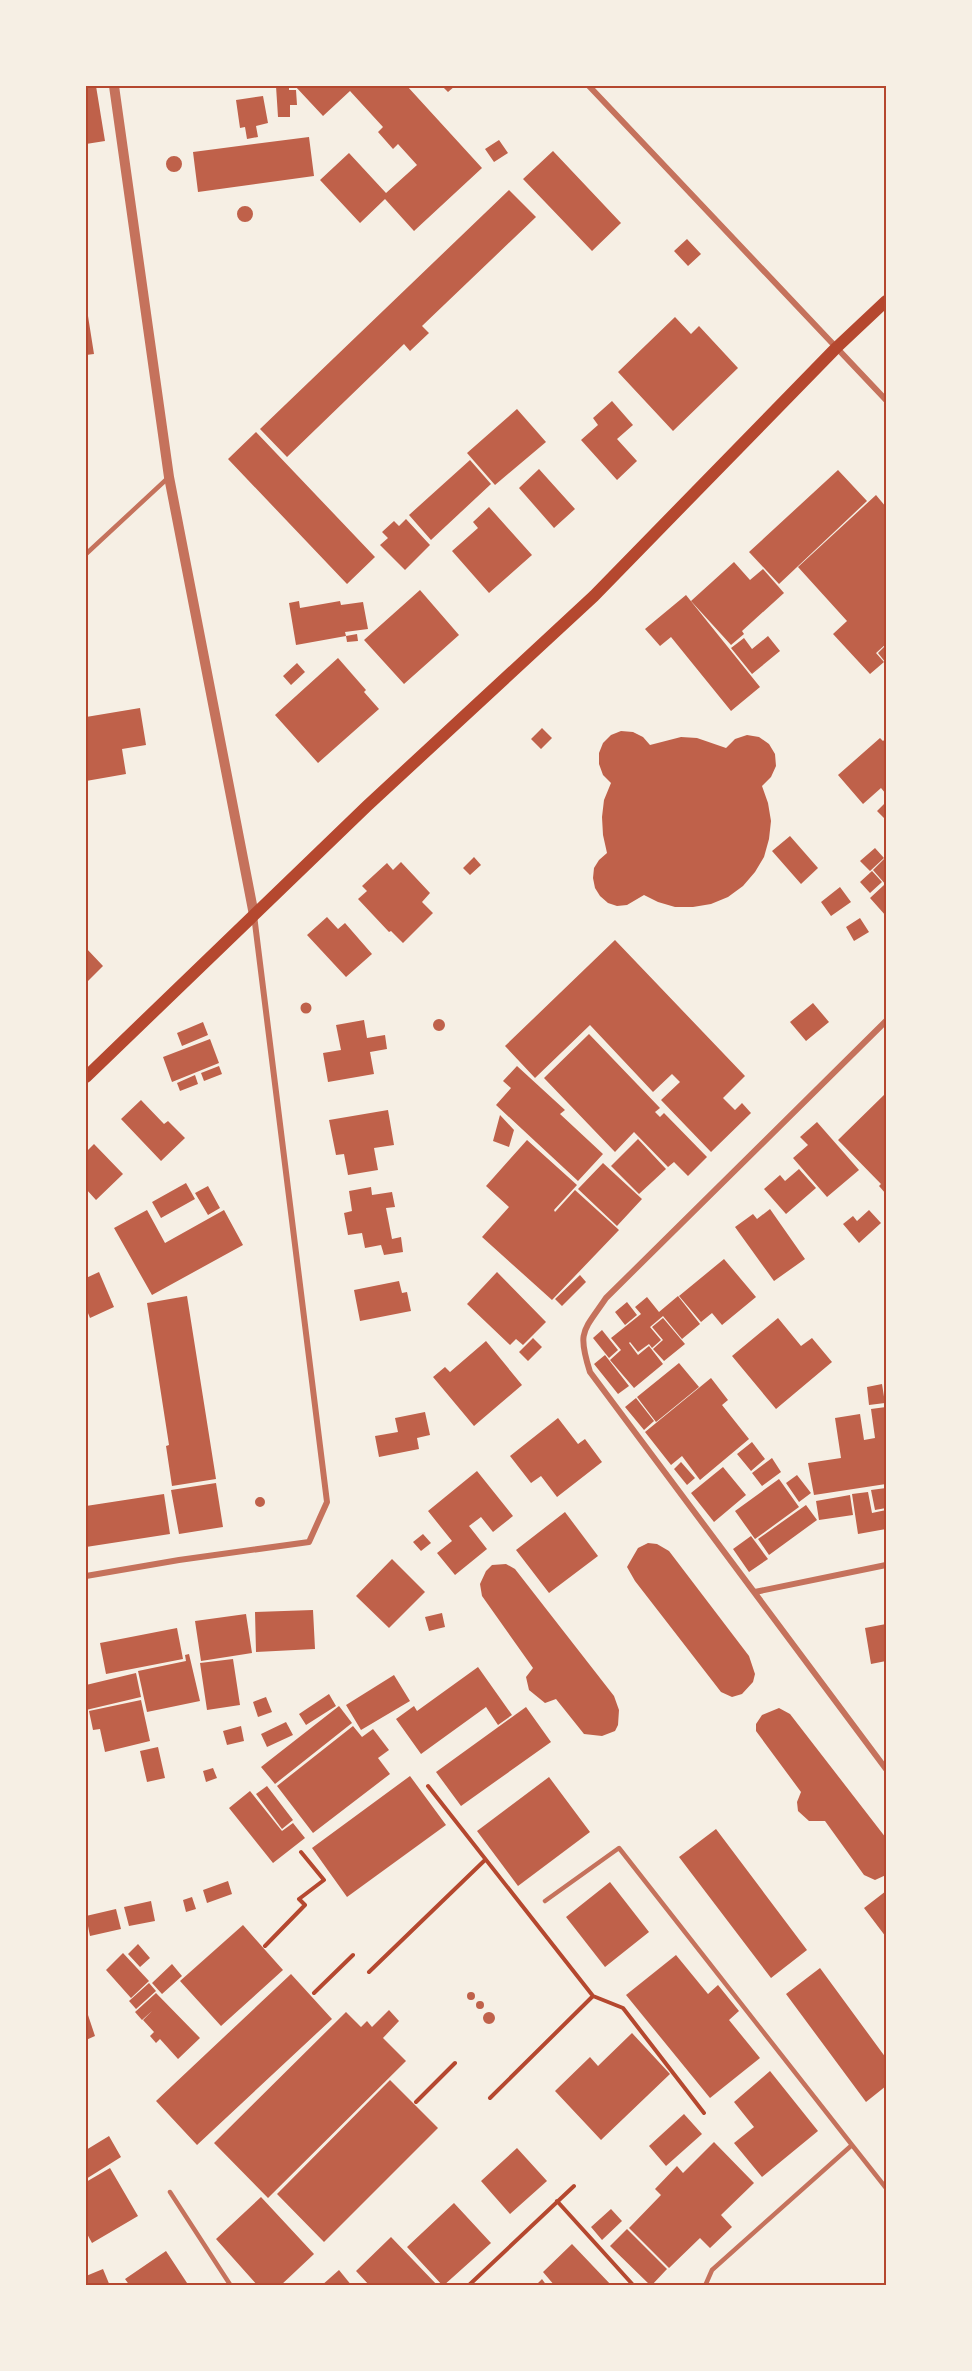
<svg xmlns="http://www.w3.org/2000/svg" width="972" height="2371" font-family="'Golos Text',sans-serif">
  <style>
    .building { fill: #bf614a }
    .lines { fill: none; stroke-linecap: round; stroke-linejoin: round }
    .path { stroke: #b5482f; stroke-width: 4 }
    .service { stroke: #c5725c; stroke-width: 4.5 }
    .minor { stroke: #c5725c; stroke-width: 6 }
    .tertiary { stroke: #c5725c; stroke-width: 10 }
    .secondary { stroke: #b5482f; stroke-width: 12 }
    .neatline { fill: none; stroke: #b5482f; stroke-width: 2 }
  </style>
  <rect width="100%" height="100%" fill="#f6efe4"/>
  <path class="building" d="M86 86H96L105 141 86 144Z
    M276 86H289V90H296L297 105H290V117H278Z
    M295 86H407L482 168 414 231 385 199 360 223 320 180 349 153 386 193 417 165 398 144 393 149 378 132 383 127 350 91 323 116Z
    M442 86H455L448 92Z
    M263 96 268 123 256 126 258 137 247 139 245 127 240 128 236 100Z
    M309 137 314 176 198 192 193 152Z
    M499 140 508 153 494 162 485 149Z
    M553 151 621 223 592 251 523 179Z
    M166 164a8 8 0 1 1 16 0a8 8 0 1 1-16 0Z
    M509 190 536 217 422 326 429 333 410 351 404 344 287 457 260 429Z
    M237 214a8 8 0 1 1 16 0a8 8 0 1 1-16 0Z
    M687 239 701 254 688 266 674 251Z
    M86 316H88L94 354 86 355Z
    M675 317 691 334 699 326 738 368 673 431 618 372Z
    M612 401 633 425 617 439 637 461 617 480 581 440 598 425 593 418Z
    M517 409 546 442 495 485 467 453Z
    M256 432 375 557 347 584 228 459Z
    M470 460 491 484 431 540 409 515Z
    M539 469 575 509 554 528 519 488Z
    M838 470 867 501 779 584 749 552Z
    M876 495 886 507V644L876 653 884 662 870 674 833 634 847 621 798 567Z
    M489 507 532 555 489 593 452 551 478 528 473 522Z
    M406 519 430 545 405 570 380 545 388 538 382 532 394 521 399 526Z
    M734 562 750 580 763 569 784 593 742 631 744 634 731 645 691 601Z
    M420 590 459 635 404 684 364 640Z
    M686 595 760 687 731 711 671 637 660 646 645 629Z
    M299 601 300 608 340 601 341 605 363 602 368 629 345 632 346 636 296 645 289 603Z
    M357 634 358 641 347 642 346 636Z
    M768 636 780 651 752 674 731 648 744 638 752 649Z
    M886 645V663L878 653Z
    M338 658 366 690 364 692 379 709 318 763 275 715Z
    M297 663 305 672 291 685 283 676Z
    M140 708 146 745 122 749 126 774 86 781V717Z
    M542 728 552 738 541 749 531 739Z
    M621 731 633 732 643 737 650 745 681 737 697 738 726 748 735 739 747 735 759 737 769 744 775 754 776 766 771 777 762 786 768 803 771 821 769 839 764 857 755 872 743 886 728 897 711 904 693 907H675L658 902 644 895 627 905 617 906 608 903 600 896 595 888 593 878 594 868 599 860 607 853 603 835 602 817 604 800 611 783 603 775 599 764V753L603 743 611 735Z
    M880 738 883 741 886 738V794L881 788 863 804 838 775Z
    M886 802V816L884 818 877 811Z
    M790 836 818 868 801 884 772 851Z
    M875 848 884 858 870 871 860 861Z
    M474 857 481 865 470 875 463 868Z
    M886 857V885L873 870Z
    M401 862 430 893 422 902 433 913 403 943 391 931 389 932 358 899 367 891 362 886 387 863 393 870Z
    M872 871 882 882 870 893 860 882Z
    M884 885 886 887V916L870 898Z
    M840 887 851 902 831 916 821 902Z
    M327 917 338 929 345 923 372 954 346 977 307 935Z
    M860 918 869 932 854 941 846 927Z
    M615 940 745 1076 723 1098 735 1110 742 1103 751 1113 711 1152 661 1100 680 1082 672 1074 653 1092 590 1025 535 1078 505 1046Z
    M86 948 103 966 86 983Z
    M300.5 1008a5.5 5.5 0 1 1 11 0a5.5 5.5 0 1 1-11 0Z
    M813 1003 829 1022 806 1041 790 1022Z
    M433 1025a6 6 0 1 1 12 0a6 6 0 1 1-12 0Z
    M364 1020 367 1038 385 1035 387 1049 370 1052 374 1074 328 1082 323 1053 341 1050 336 1025Z
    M203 1022 208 1035 182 1046 177 1033Z
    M589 1034 660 1108 655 1112 660 1117 664 1113 707 1157 688 1176 674 1162 668 1167 634 1132 615 1152 544 1078Z
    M210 1039 219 1063 172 1082 163 1057Z
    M219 1066 222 1074 204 1081 201 1073Z
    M517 1066 565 1110 560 1114 603 1154 578 1181 496 1105 511 1088 503 1081Z
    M195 1075 198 1084 180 1091 177 1083Z
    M886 1093V1194L879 1186 881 1184 838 1140Z
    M141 1100 164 1124 168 1121 185 1138 161 1161 121 1119Z
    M388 1110 394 1145 374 1148 378 1170 348 1175 344 1154 336 1155 329 1120Z
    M500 1115 514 1130 509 1147 493 1141Z
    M817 1122 859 1170 827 1197 793 1158 808 1145 800 1137Z
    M638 1139 666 1169 639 1194 611 1166Z
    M527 1140 577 1185 554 1210 555 1212 575 1190 619 1230 552 1300 482 1237 509 1207 486 1186Z
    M94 1144 123 1174 96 1200 86 1189V1152Z
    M603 1163 642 1199 617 1226 578 1189Z
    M799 1169 816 1188 786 1214 764 1189 780 1175 785 1181Z
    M186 1183 195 1199 161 1218 152 1202Z
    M208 1186 220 1208 208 1215 195 1193Z
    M371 1187 372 1195 392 1192 395 1207 386 1208 392 1239 401 1237 403 1252 384 1255 381 1245 365 1248 362 1233 348 1235 344 1213 352 1211 349 1191Z
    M770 1209 805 1259 774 1281 735 1227 753 1214 757 1219Z
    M147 1210 165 1243 224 1210 243 1245 152 1295 114 1228Z
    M869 1210 881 1223 859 1243 843 1224 853 1216 857 1221Z
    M724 1259 756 1297 722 1325 712 1313 701 1322 679 1296Z
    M99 1272 114 1307 90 1318 86 1308V1278Z
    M497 1272 546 1322 523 1345 516 1339 510 1345 467 1304Z
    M580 1275 586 1282 562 1306 555 1299Z
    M399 1281 402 1293 407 1292 411 1311 360 1321 354 1290Z
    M187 1296 216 1479 172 1486 166 1446 169 1445 147 1303Z
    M678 1296 700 1324 682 1339 663 1316 650 1327 661 1340 652 1348 649 1344 638 1352 630 1342 629 1343 638 1355 649 1346 663 1364 634 1388 610 1360 621 1350 611 1338 641 1314 635 1307 647 1297 659 1312Z
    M627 1302 637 1315 625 1325 615 1312Z
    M663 1318 685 1344 664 1361 653 1349 663 1340 652 1327Z
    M778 1318 801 1346 812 1338 832 1362 776 1409 732 1356Z
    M602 1330 618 1350 609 1358 593 1338Z
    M533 1338 542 1347 528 1361 519 1352Z
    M486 1341 522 1385 474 1426 433 1377 445 1367 450 1372Z
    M605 1355 629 1386 618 1394 594 1364Z
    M679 1363 699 1387 656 1422 637 1397Z
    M711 1378 728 1400 722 1405 749 1439 700 1480 682 1456 671 1465 645 1432Z
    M882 1384 885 1403 869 1405 867 1387Z
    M636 1398 654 1421 644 1430 625 1407Z
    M886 1407V1484L814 1495 808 1463 841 1458 835 1418 860 1414 864 1440 875 1438 871 1409Z
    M425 1412 430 1435 417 1438 419 1449 379 1457 375 1436 398 1432 395 1418Z
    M558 1418 578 1444 585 1439 602 1462 557 1497 541 1476 531 1483 510 1456Z
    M752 1442 765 1459 751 1471 737 1454Z
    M772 1458 781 1472 762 1486 752 1473Z
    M681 1462 695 1478 687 1485 674 1469Z
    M723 1467 746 1495 714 1522 691 1493Z
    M477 1471 513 1516 493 1532 481 1517 469 1526 487 1549 455 1575 437 1553 452 1541 428 1511Z
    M797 1475 811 1493 799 1502 786 1483Z
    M779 1479 799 1507 755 1539 735 1511Z
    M216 1483 223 1527 179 1534 171 1490Z
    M886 1488V1508L875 1510 871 1490Z
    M868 1492 872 1513 886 1510V1529L858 1534 852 1494Z
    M164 1494 170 1534 86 1547V1506Z
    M850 1495 853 1515 819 1520 816 1501Z
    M255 1502a5 5 0 1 1 10 0a5 5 0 1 1-10 0Z
    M806 1505 817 1520 769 1555 758 1539Z
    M565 1512 598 1556 549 1593 516 1550Z
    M423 1534 431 1543 421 1551 413 1542Z
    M751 1536 768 1559 749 1572 733 1549Z
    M648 1543 657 1544 669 1551 749 1656 755 1674 753 1682 742 1694 732 1697 721 1692 635 1581 627 1567 638 1548Z
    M392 1559 425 1592 389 1628 356 1596Z
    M506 1564 515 1569 614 1696 619 1710 618 1725 615 1731 602 1736 584 1734 556 1699 545 1703 529 1690 526 1677 533 1668 482 1596 480 1584 486 1571 492 1565Z
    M313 1610 315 1649 256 1652 255 1612Z
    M442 1613 445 1627 429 1631 425 1617Z
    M246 1614 252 1653 201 1661 195 1621Z
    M886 1624V1661L871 1664 865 1628Z
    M177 1628 183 1659 106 1674 100 1643Z
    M189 1654 200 1701 147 1712 138 1671 186 1661 185 1655Z
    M233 1659 240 1705 207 1710 200 1663Z
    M478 1667 512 1715 498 1725 486 1707 421 1754 396 1719 414 1706 417 1711Z
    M136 1673 141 1697 86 1710V1685Z
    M394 1675 410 1701 361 1730 346 1705Z
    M329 1694 336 1706 306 1725 299 1714Z
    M266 1697 272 1712 258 1717 253 1702Z
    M141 1700 150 1741 105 1752 100 1729 93 1730 89 1711Z
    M339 1706 352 1723 275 1784 261 1767Z
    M526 1707 551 1742 461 1806 436 1772Z
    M779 1708 790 1714 886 1838V1875L875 1880 864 1875 825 1821H809L798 1811 797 1802 801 1792 756 1731V1724L762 1715Z
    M286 1722 293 1735 267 1747 261 1734Z
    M241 1726 244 1741 227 1745 223 1731Z
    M353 1726 362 1737 373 1729 389 1750 378 1758 390 1774 313 1833 277 1786Z
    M158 1747 165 1778 147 1782 140 1751Z
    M213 1768 217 1778 206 1782 203 1771Z
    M410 1776 446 1825 347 1897 312 1848Z
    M549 1777 590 1832 518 1886 477 1831Z
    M267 1786 293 1820 282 1829 256 1794Z
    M250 1791 282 1831 293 1823 305 1838 273 1863 229 1808Z
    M716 1829 807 1950 771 1978 679 1857Z
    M228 1881 232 1894 207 1903 203 1890Z
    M610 1882 649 1932 605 1967 566 1917Z
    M886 1891V1937L864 1908Z
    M192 1897 196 1909 186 1912 183 1900Z
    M151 1901 155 1921 129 1926 124 1907Z
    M116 1909 121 1929 90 1936 86 1916Z
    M243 1925 283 1970 221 2026 180 1981Z
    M138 1944 150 1958 140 1967 128 1954Z
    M123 1953 149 1981 131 1998 106 1970Z
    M676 1955 708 1994 718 1985 739 2011 729 2020 760 2058 710 2098 626 1995Z
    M172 1964 182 1976 162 1994 152 1983Z
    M820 1968 886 2058V2086L866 2102 786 1994Z
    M291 1974 332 2019 197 2145 156 2101Z
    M149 1983 156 1991 136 2009 129 2001Z
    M467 1996a4 4 0 1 1 8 0a4 4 0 1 1-8 0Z
    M156 1993 200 2038 178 2059 160 2039 156 2043 150 2036 154 2032 143 2020 152 2011 142 2020 135 2012Z
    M476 2005a4 4 0 1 1 8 0a4 4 0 1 1-8 0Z
    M389 2010 399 2021 383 2038 406 2061 268 2198 214 2143 346 2012 361 2027 367 2021 372 2027Z
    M483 2018a6 6 0 1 1 12 0a6 6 0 1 1-12 0Z
    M88 2015 95 2036 86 2040V2016Z
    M632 2033 670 2074 601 2140 555 2091 590 2057 598 2066Z
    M770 2071 818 2131 762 2177 734 2143 754 2127 734 2102Z
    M390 2080 438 2128 324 2242 277 2194Z
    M684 2114 702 2134 666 2166 649 2146Z
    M109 2136 121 2157 86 2179V2150Z
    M714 2142 754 2183 721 2215 732 2227 710 2248 700 2238 669 2268 629 2228 661 2195 655 2189 677 2166 683 2173Z
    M517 2148 547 2181 510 2214 481 2181Z
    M110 2168 138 2216 92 2243 86 2232V2182Z
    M261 2197 314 2254 280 2286H258L216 2239Z
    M454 2203 491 2243 443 2286 407 2247Z
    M611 2209 622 2221 602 2240 591 2227Z
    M627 2229 667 2269 651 2286 610 2246Z
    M391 2237 438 2286H370L356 2271Z
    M572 2244 612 2286H555L543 2272Z
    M166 2251 189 2286H130L125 2279Z
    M103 2269 110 2286H86V2276Z
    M339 2270 352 2286H321Z
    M542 2279 547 2286H535Z"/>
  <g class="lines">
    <path class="path" d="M428 1786 593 1996 623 2008 704 2113
      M265 1946 305 1905 299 1899 324 1880 301 1852
      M369 1972 485 1860
      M314 1993 353 1955
      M490 2098 593 1996
      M416 2102 455 2063
      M557 2201 634 2286
      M468 2286 574 2186"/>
    <path class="service" d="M86 554 169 477
      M545 1901 619 1848 852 2145 712 2270 705 2286
      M852 2145 886 2188
      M170 2192 231 2286"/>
    <path class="minor" d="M589 86 886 400
      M886 1021 606 1298C583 1332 577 1331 590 1372L886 1769
      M86 1576 179 1560 309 1542 327 1502 254 915
      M755 1592 886 1565"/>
    <path class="tertiary" d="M114 86 169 477 254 915"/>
    <path class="secondary" d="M86 1077 367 806 594 596 836 348 886 301"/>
  </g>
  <rect width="972" height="2371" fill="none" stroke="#f6efe4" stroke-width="174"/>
  <rect x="87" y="87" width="798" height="2197" class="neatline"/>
</svg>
